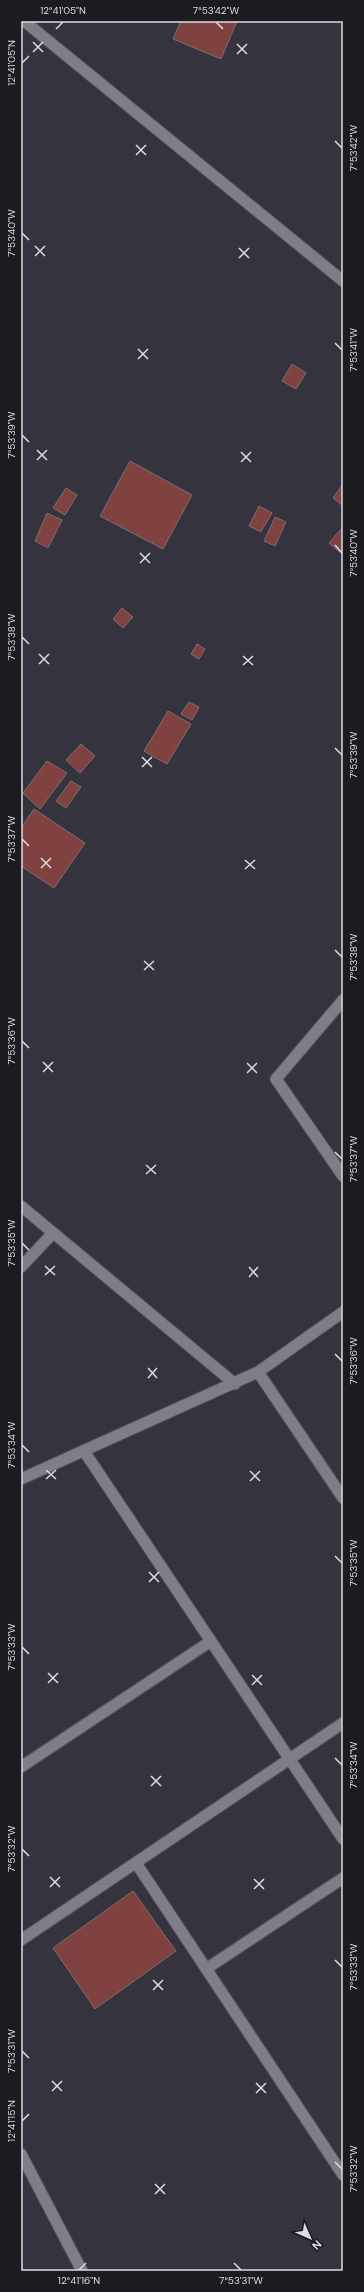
<svg xmlns="http://www.w3.org/2000/svg" width="364" height="2292" font-family="'DM Sans',sans-serif">
  <style>
    .building { fill: #804241; stroke: #7c6f6f }
    .lines { fill: none; stroke-linecap: round; stroke-linejoin: round }
    .minor-casing { stroke: #525158; stroke-width: 13 }
    .minor { stroke: #7f7d88; stroke-width: 11 }
    .ticks { fill: none; stroke: #dddce2; stroke-width: 1.5 }
    .neatline { fill: none; stroke: #dddce2; stroke-width: 1.5 }
    .ticks-label { font-size: 10px; text-anchor: middle; fill: #dddce2 }
  </style>
  <rect width="100%" height="100%" fill="#35333d"/>
  <path class="building" d="M181 21H237L221 59 173 39Z
    M292 364 306 373 296 389 282 381Z
    M130 461 192 495 163 549 100 516Z
    M343 484V506L333 498Z
    M66 488 77 495 65 515 53 508Z
    M259 506 272 513 261 532 249 526Z
    M47 513 62 520 48 548 35 541Z
    M275 517 286 522 275 546 264 541Z
    M343 527V552L342 554 329 543Z
    M122 608 133 617 123 628 113 619Z
    M197 644 205 649 199 659 191 654Z
    M189 702 199 707 192 720 181 714Z
    M168 711 191 724 167 764 144 751Z
    M81 744 95 756 80 773 66 760Z
    M47 761 67 773 40 809 23 793Z
    M71 781 81 787 66 808 56 801Z
    M34 809 85 843 54 888 21 866V828Z
    M133 1891 176 1951 95 2009 53 1948Z"/>
  <g class="lines">
    <g class="minor-casing">
      <path id="minor" d="M24 21 343 281
        M343 1000 276 1079 343 1176
        M21 1206 235 1384
        M21 1267 53 1233
        M258 1372 343 1498
        M84 1451 343 1839
        M21 1479 258 1372 343 1312
        M21 1767 211 1641
        M136 1863 343 2175
        M21 1940 343 1723
        M206 1969 343 1878
        M21 2154 82 2271"/>
    </g>
    <use href="#minor" class="minor"/>
  </g>
  <path class="ticks" d="M216 22 223 29M56 29 63 22M33 42 43 52M237 44 247 54M33 52 43 42M237 54 247 44M22 63 29 56M335 141 342 148M136 145 146 155M136 155 146 145M22 233 29 240M35 246 45 256M239 248 249 258M35 256 45 246M239 258 249 248M335 343 342 350M138 349 148 359M138 359 148 349M22 435 29 442M37 450 47 460M241 452 251 462M37 460 47 450M241 462 251 452M335 545 342 553M140 553 150 563M140 563 150 553M22 637 29 644M39 654 49 664M243 656 253 665M39 664 49 654M243 665 253 656M335 748 342 755M142 757 152 767M142 767 152 757M22 839 29 846M41 858 51 868M245 860 255 869M41 868 51 858M245 869 255 860M335 950 342 957M144 961 154 970M144 970 154 961M22 1041 29 1048M43 1062 53 1072M247 1063 257 1073M43 1072 53 1062M247 1073 257 1063M335 1152 342 1159M146 1165 156 1174M146 1174 156 1165M22 1243 29 1250M45 1266 55 1275M249 1267 258 1277M45 1275 55 1266M249 1277 258 1267M335 1354 342 1361M148 1368 157 1378M148 1378 157 1368M22 1445 29 1452M46 1470 56 1479M250 1471 260 1481M46 1479 56 1470M250 1481 260 1471M335 1556 342 1563M149 1572 159 1582M149 1582 159 1572M22 1647 29 1654M48 1673 58 1683M252 1675 262 1685M48 1683 58 1673M252 1685 262 1675M335 1758 342 1765M151 1776 161 1786M151 1786 161 1776M22 1849 29 1856M50 1877 60 1887M254 1879 264 1889M50 1887 60 1877M254 1889 264 1879M335 1960 342 1967M153 1980 163 1990M153 1990 163 1980M22 2051 29 2058M52 2081 62 2091M256 2083 266 2093M52 2091 62 2081M256 2093 266 2083M22 2121 29 2114M335 2162 342 2169M155 2184 165 2194M155 2194 165 2184M234 2263 241 2270M79 2270 86 2263"/>
  <rect width="364" height="2292" fill="none" stroke="#1c1c20" stroke-width="44"/>
  <g transform="translate(310 2238) rotate(135)" stroke="#1c1c20" stroke-width="3" paint-order="stroke">
  <path d="M0-3L7 15L0 10L-7 15Z" fill="#dddce2"/>
  <text y="-6" font-size="11" font-weight="bold" text-anchor="middle" fill="#dddce2">N</text>
  </g>
  <rect x="22" y="22" width="320" height="2248" class="neatline"/>
  <g class="ticks-label">
    <text x="63" y="14">12°41'05"N</text>
    <text x="216" y="14">7°53'42"W</text>
    <text transform="translate(11 63) rotate(-90)" y="4">12°41'05"N</text>
    <text transform="translate(353 148) rotate(-90)" y="4">7°53'42"W</text>
    <text transform="translate(11 233) rotate(-90)" y="4">7°53'40"W</text>
    <text transform="translate(353 350) rotate(-90)" y="4">7°53'41"W</text>
    <text transform="translate(11 435) rotate(-90)" y="4">7°53'39"W</text>
    <text transform="translate(353 553) rotate(-90)" y="4">7°53'40"W</text>
    <text transform="translate(11 637) rotate(-90)" y="4">7°53'38"W</text>
    <text transform="translate(353 755) rotate(-90)" y="4">7°53'39"W</text>
    <text transform="translate(11 839) rotate(-90)" y="4">7°53'37"W</text>
    <text transform="translate(353 957) rotate(-90)" y="4">7°53'38"W</text>
    <text transform="translate(11 1041) rotate(-90)" y="4">7°53'36"W</text>
    <text transform="translate(353 1159) rotate(-90)" y="4">7°53'37"W</text>
    <text transform="translate(11 1243) rotate(-90)" y="4">7°53'35"W</text>
    <text transform="translate(353 1361) rotate(-90)" y="4">7°53'36"W</text>
    <text transform="translate(11 1445) rotate(-90)" y="4">7°53'34"W</text>
    <text transform="translate(353 1563) rotate(-90)" y="4">7°53'35"W</text>
    <text transform="translate(11 1647) rotate(-90)" y="4">7°53'33"W</text>
    <text transform="translate(353 1765) rotate(-90)" y="4">7°53'34"W</text>
    <text transform="translate(11 1849) rotate(-90)" y="4">7°53'32"W</text>
    <text transform="translate(353 1967) rotate(-90)" y="4">7°53'33"W</text>
    <text transform="translate(11 2051) rotate(-90)" y="4">7°53'31"W</text>
    <text transform="translate(11 2121) rotate(-90)" y="4">12°41'15"N</text>
    <text transform="translate(353 2169) rotate(-90)" y="4">7°53'32"W</text>
    <text x="79" y="2284">12°41'16"N</text>
    <text x="241" y="2284">7°53'31"W</text>
  </g>
</svg>
